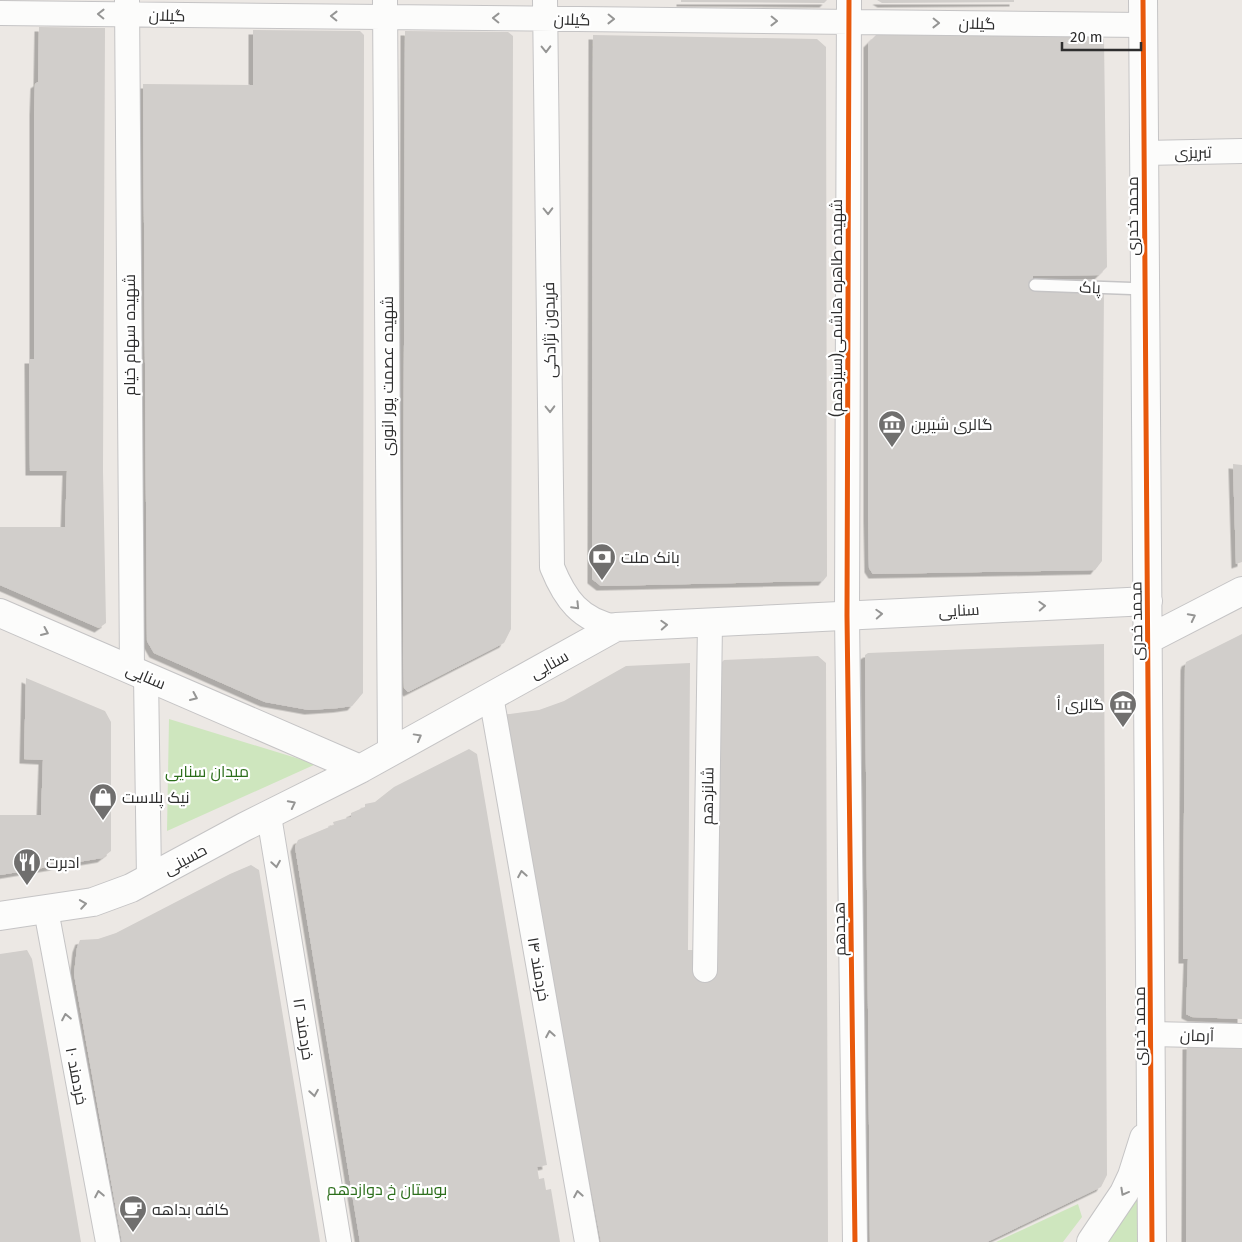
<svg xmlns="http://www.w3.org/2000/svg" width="1242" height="1242" font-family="'Fira Sans',Cairo,sans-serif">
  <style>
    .green { fill: #cee6be }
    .building { fill: #d1cecb; filter: url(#shadow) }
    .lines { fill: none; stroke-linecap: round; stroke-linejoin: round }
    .lane-casing { stroke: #c5c4c5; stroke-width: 14 }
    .street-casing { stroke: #c5c4c5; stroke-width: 26 }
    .secondary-casing { stroke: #c5c4c5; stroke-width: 30 }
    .lane { stroke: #fcfcfb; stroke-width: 11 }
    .street { stroke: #fcfcfb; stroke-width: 24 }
    .secondary { stroke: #fcfcfb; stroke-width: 28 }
    .cycleway-casing { stroke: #fff; stroke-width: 8 }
    .cycleway { stroke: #e8590c; stroke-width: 5 }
    .oneway { stroke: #959594 }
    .labels { text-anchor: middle; stroke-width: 4.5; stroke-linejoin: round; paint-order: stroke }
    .street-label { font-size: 16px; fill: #2e2e2e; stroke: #fff }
    .poi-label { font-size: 16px; fill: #2e2e2e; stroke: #fff; text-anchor: start }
    .park-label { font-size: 16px; fill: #2c6e1b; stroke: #fff }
  </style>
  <defs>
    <filter id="shadow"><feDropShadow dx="-4.5" dy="4.5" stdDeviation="0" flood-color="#0004"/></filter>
  </defs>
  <rect width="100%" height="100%" fill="#ece8e4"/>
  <path class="green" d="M169 719 316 764 167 831Z
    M1148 1177V1242H1100Z
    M1078 1204 1082 1217 1063 1242H996Z"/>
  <path class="building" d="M681 0H827L824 3 681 2Z
    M877 0H1014V2L882 3Z
    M39 27 105 28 103 471 106 623 99 628 0 585V527H65L67 471H30L29 359H34V111L35 84 38 82Z
    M253 30 360 31 364 35 363 693 352 706 338 708 309 710 265 702 154 653 147 641 143 84 253 85Z
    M405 31 508 32 513 36 511 629 504 643 408 692 404 688 403 659Z
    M1098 34 1104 39 1107 267 1099 275 1033 276V287L1104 286 1102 561 1095 570 873 574 869 568 868 517V43L876 35Z
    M593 35 817 39 826 47 827 576 823 581 601 586 592 579Z
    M1233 464 1242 465V562L1236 564Z
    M1242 634V1019L1192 1017 1186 1014 1188 959H1183L1185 666 1186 662Z
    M1104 644 1107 1175 1101 1187 987 1242H870L865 655 868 653Z
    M818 656 826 663 828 1242H601L502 715 539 710 564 701 626 666 690 663 688 950H710L716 668 724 660Z
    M26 678 105 711 111 722V851L102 858 0 875V815H41L43 760 24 759Z
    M469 749 477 754 547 1165 537 1167 539 1179 544 1178 546 1190 551 1189 560 1242H360L295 847 298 840 334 825 333 822 351 817V813L365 807V804L375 802 394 787Z
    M251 865 259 870 320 1242H122L74 974 77 948 80 940 98 939 116 933 230 874Z
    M27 950 32 959 48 1049 81 1242H0V954Z
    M1242 1040V1242H1186L1187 1045Z"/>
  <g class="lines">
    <g class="lane-casing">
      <path id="lane" d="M1035 285 1145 289"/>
    </g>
    <g class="street-casing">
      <path id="street" d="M127 0 132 670
        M385 0 390 753
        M545 0 552 567C565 599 580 620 616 627
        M849 0 847 616 855 1242
        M0 13 1143 25
        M1144 153 1242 151
        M146 676 149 878
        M491 696 587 1242
        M269 816 339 1242
        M46 910 108 1242
        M705 970 710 623
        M1151 1034 1242 1036"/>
    </g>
    <g class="secondary-casing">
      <path id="secondary" d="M1143 0 1152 1242
        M0 613 360 769
        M1149 639 1242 591
        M0 916 93 902 131 888 244 827 360 769 616 627 1148 601
        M1091 1242 1124 1193 1132 1176 1144 1138"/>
    </g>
    <use href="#lane" class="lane"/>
    <use href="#street" class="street"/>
    <use href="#secondary" class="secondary"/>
    <g class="cycleway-casing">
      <path id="cycleway" d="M849 0 847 616 855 1242
        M1143 0 1152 1242"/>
    </g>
    <use href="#cycleway" class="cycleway"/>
  </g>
  <defs><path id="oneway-chevron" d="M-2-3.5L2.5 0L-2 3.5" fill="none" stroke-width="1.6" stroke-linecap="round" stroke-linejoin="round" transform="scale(1.25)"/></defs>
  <g class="oneway">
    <use href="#oneway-chevron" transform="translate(101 14) rotate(-179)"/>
    <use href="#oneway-chevron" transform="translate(334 16) rotate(-179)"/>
    <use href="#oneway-chevron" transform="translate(496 18) rotate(-179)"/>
    <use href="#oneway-chevron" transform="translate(611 19) rotate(1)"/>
    <use href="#oneway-chevron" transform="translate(774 21) rotate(1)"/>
    <use href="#oneway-chevron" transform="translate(936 23) rotate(1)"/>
    <use href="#oneway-chevron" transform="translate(546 49) rotate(89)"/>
    <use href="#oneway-chevron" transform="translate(548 211) rotate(89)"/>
    <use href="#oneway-chevron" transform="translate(550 409) rotate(89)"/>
    <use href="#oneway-chevron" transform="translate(576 606) rotate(46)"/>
    <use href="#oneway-chevron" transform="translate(1042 606) rotate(-3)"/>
    <use href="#oneway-chevron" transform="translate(879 614) rotate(-3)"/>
    <use href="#oneway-chevron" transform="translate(1192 617) rotate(-27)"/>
    <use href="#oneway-chevron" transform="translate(664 625) rotate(-3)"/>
    <use href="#oneway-chevron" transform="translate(45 632) rotate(24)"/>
    <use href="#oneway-chevron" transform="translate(194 697) rotate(24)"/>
    <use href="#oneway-chevron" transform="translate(418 737) rotate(-29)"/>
    <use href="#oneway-chevron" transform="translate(292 804) rotate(-27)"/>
    <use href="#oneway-chevron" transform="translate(276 864) rotate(81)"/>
    <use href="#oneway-chevron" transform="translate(522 874) rotate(-100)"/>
    <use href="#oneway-chevron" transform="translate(83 904) rotate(-9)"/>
    <use href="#oneway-chevron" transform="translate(66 1017) rotate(-101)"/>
    <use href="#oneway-chevron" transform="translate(550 1034) rotate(-100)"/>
    <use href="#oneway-chevron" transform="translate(314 1093) rotate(81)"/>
    <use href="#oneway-chevron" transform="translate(1124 1192) rotate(119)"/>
    <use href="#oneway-chevron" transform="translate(99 1194) rotate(-101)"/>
    <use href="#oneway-chevron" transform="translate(578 1194) rotate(-100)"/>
  </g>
  <defs>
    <g id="museum-pin" transform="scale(1.4375)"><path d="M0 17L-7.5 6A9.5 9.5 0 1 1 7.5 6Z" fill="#706f6e" stroke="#fff"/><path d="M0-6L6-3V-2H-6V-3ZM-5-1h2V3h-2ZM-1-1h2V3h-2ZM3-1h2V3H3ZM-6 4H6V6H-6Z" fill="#fff"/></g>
    <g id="bank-pin" transform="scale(1.4375)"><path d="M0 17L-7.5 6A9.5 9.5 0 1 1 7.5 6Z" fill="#706f6e" stroke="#fff"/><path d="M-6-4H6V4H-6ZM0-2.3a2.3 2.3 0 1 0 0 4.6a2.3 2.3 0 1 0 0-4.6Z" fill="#fff"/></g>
    <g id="shop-pin" transform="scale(1.4375)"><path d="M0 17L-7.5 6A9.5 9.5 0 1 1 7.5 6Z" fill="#706f6e" stroke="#fff"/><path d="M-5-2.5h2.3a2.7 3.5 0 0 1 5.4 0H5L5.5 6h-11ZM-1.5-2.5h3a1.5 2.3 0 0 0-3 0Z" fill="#fff"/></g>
    <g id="restaurant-pin" transform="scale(1.4375)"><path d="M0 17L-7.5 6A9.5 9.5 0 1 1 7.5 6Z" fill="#706f6e" stroke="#fff"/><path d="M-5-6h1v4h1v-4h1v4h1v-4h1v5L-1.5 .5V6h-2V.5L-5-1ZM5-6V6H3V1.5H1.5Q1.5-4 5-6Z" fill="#fff"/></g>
    <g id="cafe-pin" transform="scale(1.4375)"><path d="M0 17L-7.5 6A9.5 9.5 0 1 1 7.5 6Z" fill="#706f6e" stroke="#fff"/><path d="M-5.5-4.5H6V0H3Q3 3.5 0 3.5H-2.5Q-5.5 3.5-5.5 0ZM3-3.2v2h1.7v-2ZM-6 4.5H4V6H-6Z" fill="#fff"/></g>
  </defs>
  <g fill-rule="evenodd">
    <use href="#museum-pin" x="892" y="424"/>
    <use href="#bank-pin" x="602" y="557"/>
    <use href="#museum-pin" x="1123" y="704"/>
    <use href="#shop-pin" x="103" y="797"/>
    <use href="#restaurant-pin" x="27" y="862"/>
    <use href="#cafe-pin" x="133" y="1209"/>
  </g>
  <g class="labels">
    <g class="street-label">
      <text transform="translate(167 15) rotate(1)" y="6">گیلان</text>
      <text transform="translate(572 19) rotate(1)" y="6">گیلان</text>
      <text transform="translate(977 23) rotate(1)" y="6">گیلان</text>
      <text transform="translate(1193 152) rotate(-1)" y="6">تبریزی</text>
      <text transform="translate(1132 216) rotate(-90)" y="6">محمد خدری</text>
      <text transform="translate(1090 287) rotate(2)" y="6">پاک</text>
      <text transform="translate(836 308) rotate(-90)" y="6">شهیده طاهره هاشمی(سیزدهم)</text>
      <text transform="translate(549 330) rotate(-91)" y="6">فریدون نژادکی</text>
      <text transform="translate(129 335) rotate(-90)" y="6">شهیده سهام خیام</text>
      <text transform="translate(387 376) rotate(-90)" y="6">شهیده عصمت پور انوری</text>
      <text transform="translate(959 610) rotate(-3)" y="6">سنایی</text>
      <text transform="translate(1136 621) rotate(-91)" y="6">محمد خدری</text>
      <text transform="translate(549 664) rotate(-29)" y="6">سنایی</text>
      <text transform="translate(146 676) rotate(23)" y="6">سنایی</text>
      <text transform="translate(707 796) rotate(-89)" y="6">شانزدهم</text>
      <text transform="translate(185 859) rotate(-28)" y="6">حسینی</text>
      <text transform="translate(839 929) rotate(-91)" y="6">هجدهم</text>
      <text transform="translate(539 969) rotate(80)" y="6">خردمند ۱۴</text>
      <text transform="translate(1139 1026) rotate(-90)" y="6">محمد خدری</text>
      <text transform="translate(304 1029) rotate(81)" y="6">خردمند ۱۲</text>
      <text transform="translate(1197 1035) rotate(1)" y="6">آرمان</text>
      <text transform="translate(77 1076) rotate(79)" y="6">خردمند ۱۰</text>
    </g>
    <g class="poi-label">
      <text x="911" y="430">گالری شیرین</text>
      <text x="621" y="563">بانک ملت</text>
      <text x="1104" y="710" text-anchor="end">گالری اُ</text>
      <text x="122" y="803">نیک پلاست</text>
      <text x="46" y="868">ادبرت</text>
      <text x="152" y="1215">کافه بداهه</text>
    </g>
    <g class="park-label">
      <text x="207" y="777">میدان سنایی</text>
      <text x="387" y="1195">بوستان خ دوازدهم</text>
    </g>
  </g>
  <path d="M1062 42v8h79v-8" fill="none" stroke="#2e2e2e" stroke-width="2.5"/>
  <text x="1070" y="42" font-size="15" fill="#2e2e2e" stroke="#ffffff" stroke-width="4" paint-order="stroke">20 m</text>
</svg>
